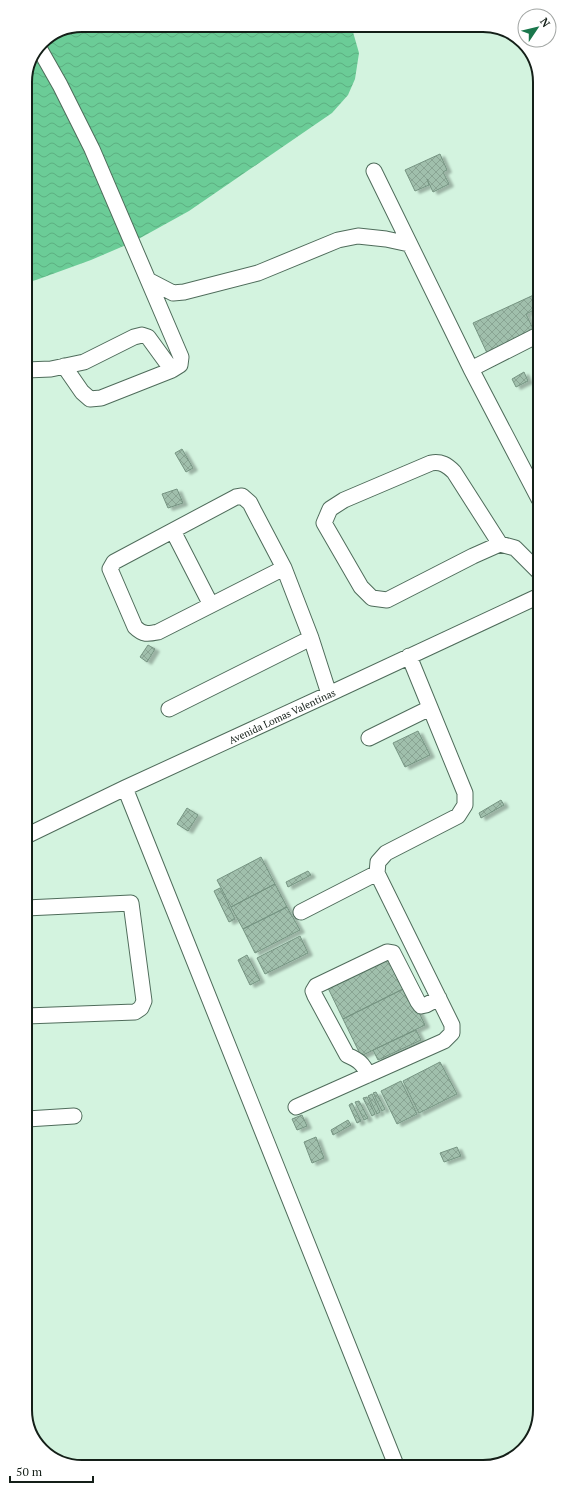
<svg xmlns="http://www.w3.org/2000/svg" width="565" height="1492" font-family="'PT Serif',serif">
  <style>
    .water { fill: url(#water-waves) }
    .building { fill: url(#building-cross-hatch); stroke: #769482; filter: url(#shadow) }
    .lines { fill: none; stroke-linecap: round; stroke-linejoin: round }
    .minor-casing { stroke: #4f6c5b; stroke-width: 17 }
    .minor { stroke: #fff; stroke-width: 15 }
    .labels { text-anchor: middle; stroke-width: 3.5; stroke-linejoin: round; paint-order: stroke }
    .street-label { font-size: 10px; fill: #141f18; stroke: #fff }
    .rim { fill: none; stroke: #141f18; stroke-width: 2 }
  </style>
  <defs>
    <pattern id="water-waves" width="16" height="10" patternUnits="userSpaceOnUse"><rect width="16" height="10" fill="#6bcc97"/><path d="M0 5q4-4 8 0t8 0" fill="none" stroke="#5caf81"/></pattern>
    <pattern id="building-cross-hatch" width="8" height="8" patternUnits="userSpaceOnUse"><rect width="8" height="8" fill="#a0bfac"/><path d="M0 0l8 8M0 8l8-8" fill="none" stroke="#89a493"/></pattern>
    <filter id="shadow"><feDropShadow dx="4.5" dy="2.5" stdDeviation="1" flood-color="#0004"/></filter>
  </defs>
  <rect width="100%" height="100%" fill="#d3f3df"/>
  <path class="water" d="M82 25H351L359 53 355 79 348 95 332 113 189 211 133 242 91 260 36 280 25 283V79L42 42Z"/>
  <path class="building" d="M440 154 447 170 443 172 449 184 433 192 427 179 429 185 415 191 405 170Z
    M538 293V308L526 314 534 331 487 353 473 323Z
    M524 372 528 381 516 387 512 379Z
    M182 449 193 468 186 472 175 453Z
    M177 489 183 503 168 508 162 494Z
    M148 645 155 649 147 662 140 657Z
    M418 731 430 755 405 767 393 743Z
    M501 800 504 805 481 818 479 813Z
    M187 808 198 815 188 831 177 824Z
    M261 857 275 884 231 907 217 880Z
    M308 871 311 875 288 887 286 882Z
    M275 884 287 907 243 929 231 907Z
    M220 888 235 919 229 922 214 891Z
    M287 907 300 930 255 953 243 929Z
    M300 936 308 953 265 974 257 958Z
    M247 955 260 980 250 985 238 960Z
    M392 957 407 987 343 1019 328 988Z
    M407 987 425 1025 361 1056 343 1019Z
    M416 1030 421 1040 378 1060 373 1050Z
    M440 1062 457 1094 419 1113 403 1081Z
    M401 1081 417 1114 397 1124 381 1091Z
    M376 1092 385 1109 382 1111 373 1093Z
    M372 1094 380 1112 377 1114 368 1096Z
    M367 1097 375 1114 372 1116 363 1098Z
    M359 1101 368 1118 364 1120 355 1102Z
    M352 1103 361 1121 357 1123 349 1105Z
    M302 1115 307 1126 297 1130 292 1119Z
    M348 1120 351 1125 333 1135 331 1130Z
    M316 1137 324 1158 312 1163 304 1142Z
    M457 1147 461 1156 444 1162 440 1153Z"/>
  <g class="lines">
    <g class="minor-casing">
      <path id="minor" d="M374 171 471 369 539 499
        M148 280 173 293 184 292 258 273 338 240 358 236 386 239 409 244
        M64 366 82 392 90 399 101 398 172 370
        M471 369 538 335
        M26 370 51 369 84 362 134 337 142 335 148 337 172 370 180 365 181 357 92 149 60 85 39 48
        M173 531 211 605
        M500 544 454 472C447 465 441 461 431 463L344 500 330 509 324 523 361 587 372 598 387 600 473 556 500 544 515 548 539 572
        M284 568 158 632C148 634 143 635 135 627L110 569 114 562 236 497 242 496 250 503 254 511 284 568 311 638 329 694
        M169 709 311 638
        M369 738 430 708
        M125 788 396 1465
        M26 836 125 788 329 694 539 596
        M26 908 131 903 144 1001 141 1008 135 1012 26 1016
        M301 912 377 873
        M368 1075C363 1063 358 1060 347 1055L315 996 313 991 316 986 387 952 393 953 418 1002 421 1006 426 1005 439 998
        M296 1107 444 1041 452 1033V1025L377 873 378 862 386 853 458 816 465 805V793L409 656
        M27 1119 74 1116"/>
    </g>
    <use href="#minor" class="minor"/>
  </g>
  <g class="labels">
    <g class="street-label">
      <text transform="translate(282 716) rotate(-25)" y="4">Avenida Lomas Valentinas</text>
    </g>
  </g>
  <path d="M0 0H565V1492H0ZM82 32H483A50 50 0 0 1 533 82V1410A50 50 0 0 1 483 1460H82A50 50 0 0 1 32 1410V82A50 50 0 0 1 82 32Z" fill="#fff" fill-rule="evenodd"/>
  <path class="rim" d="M82 32H483A50 50 0 0 1 533 82V1410A50 50 0 0 1 483 1460H82A50 50 0 0 1 32 1410V82A50 50 0 0 1 82 32Z"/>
  <g transform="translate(537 28) rotate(55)"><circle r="19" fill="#ffffff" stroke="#a1a5a3"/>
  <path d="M0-3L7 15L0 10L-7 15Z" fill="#1a774c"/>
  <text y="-6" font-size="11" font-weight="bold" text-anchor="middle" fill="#141f18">N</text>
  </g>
  <path d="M10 1476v6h83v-6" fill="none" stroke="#141f18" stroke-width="2"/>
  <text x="16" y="1476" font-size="12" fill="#141f18" stroke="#ffffff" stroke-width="3" paint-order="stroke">50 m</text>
</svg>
